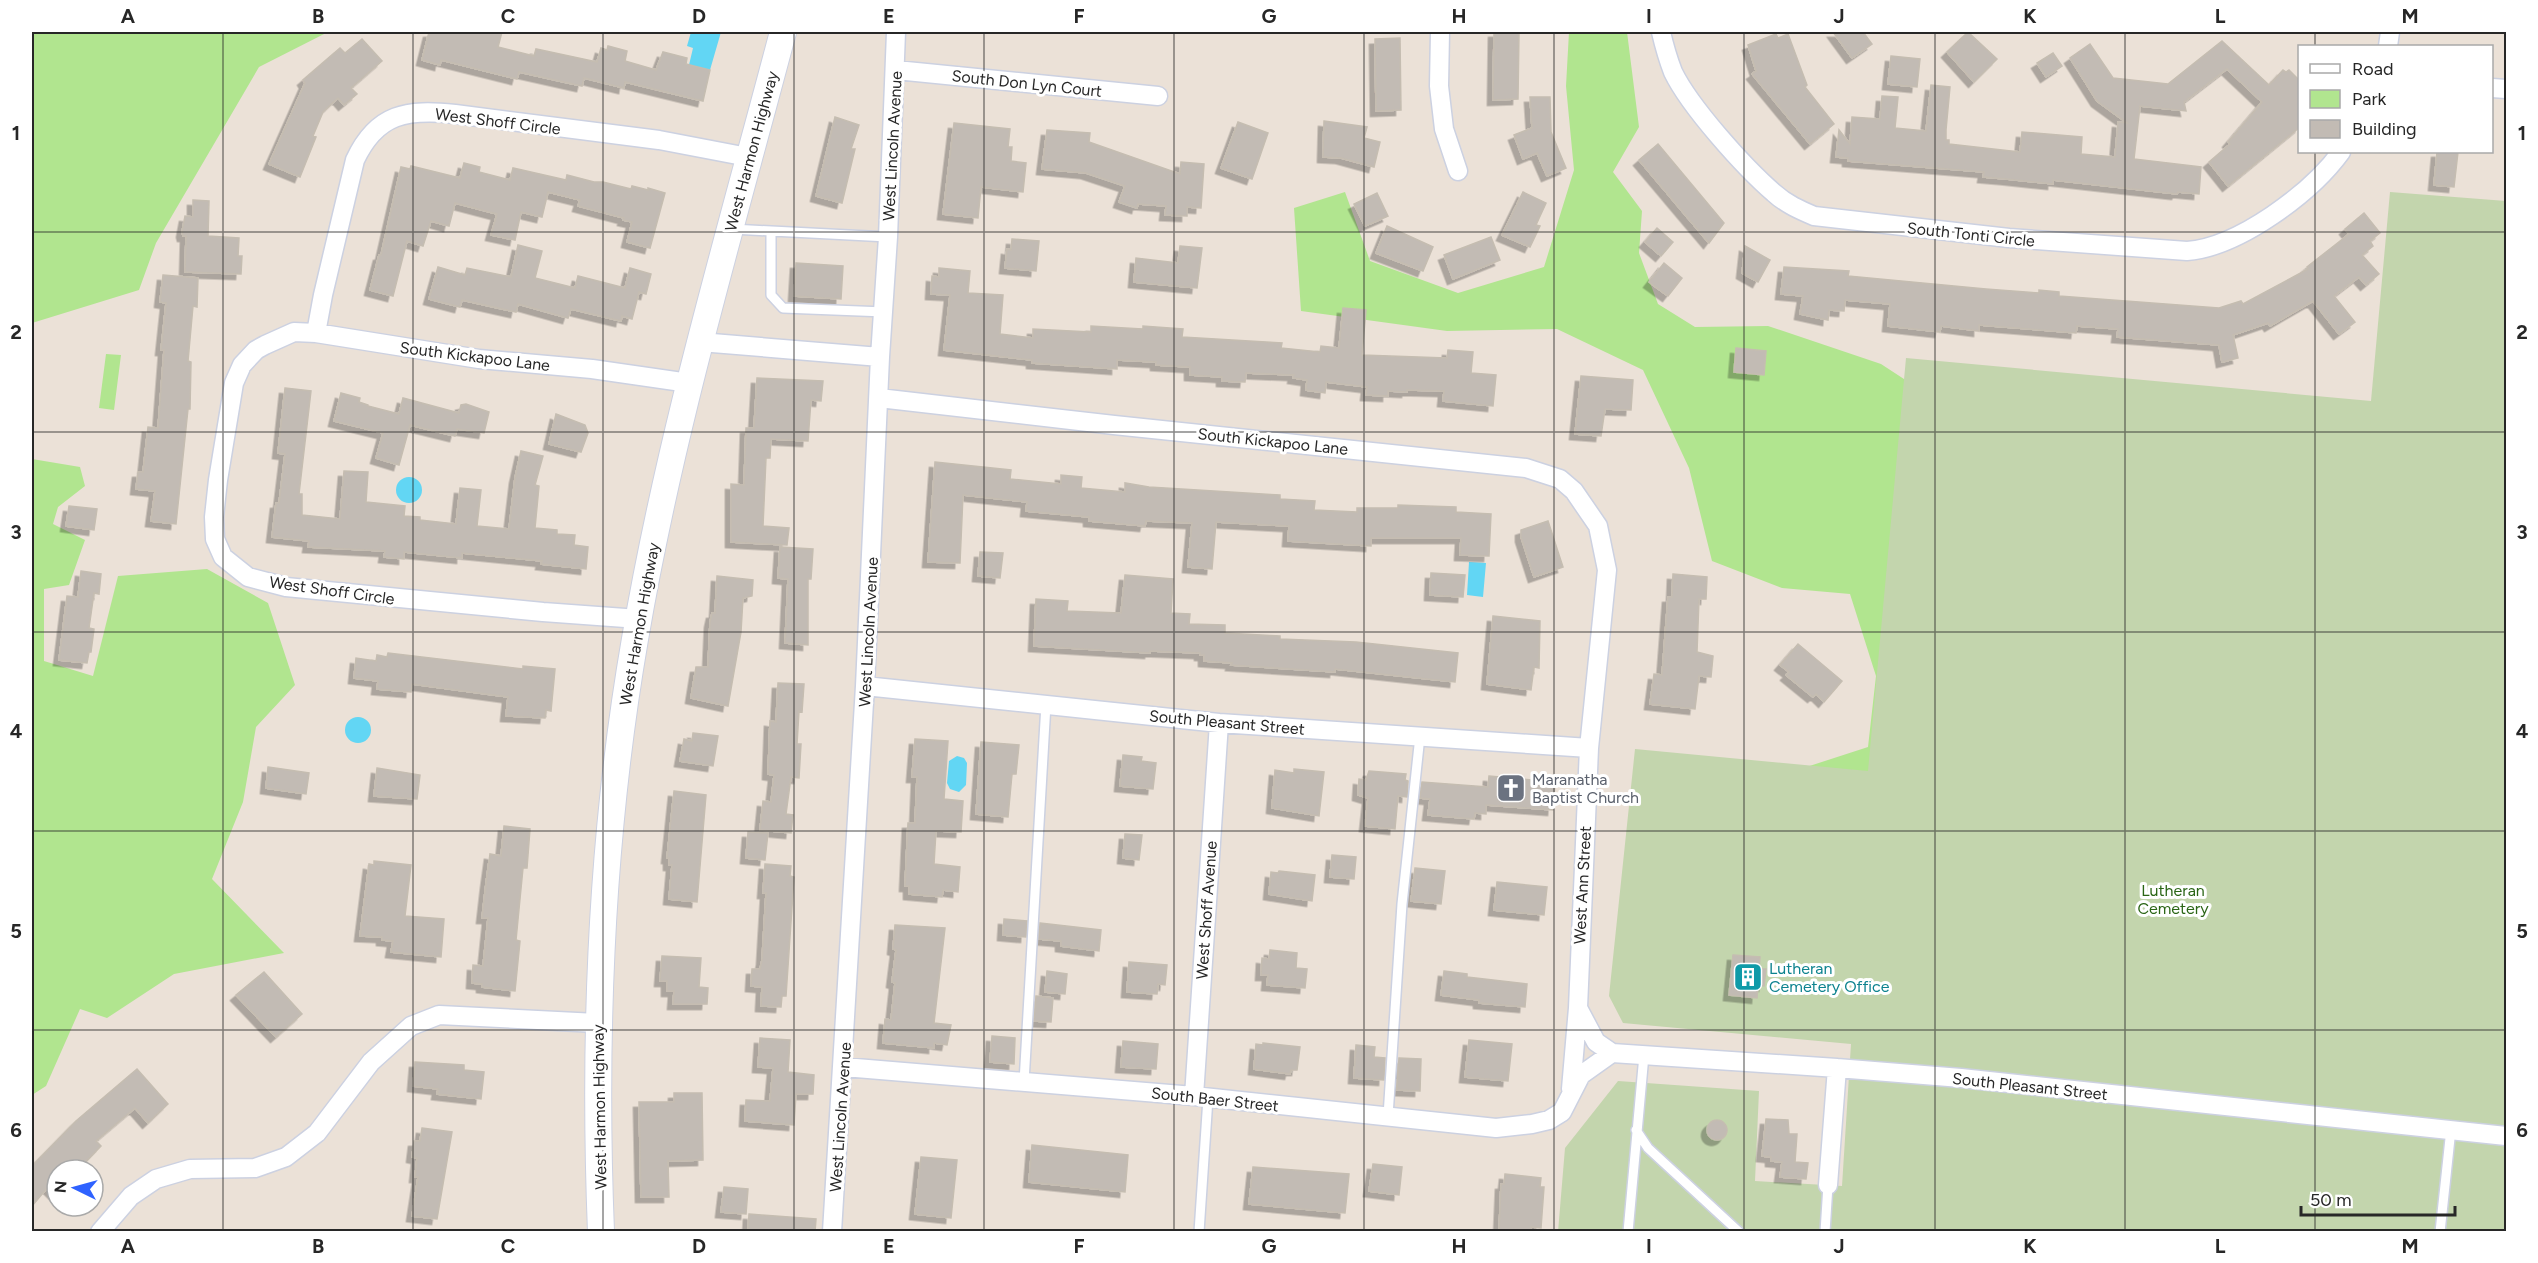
<svg xmlns="http://www.w3.org/2000/svg" width="2538" height="1263" font-family="Figtree,sans-serif">
  <style>
    .green { fill: #b1e58f }
    .cemetery { fill: #c3d5ad }
    .water { fill: #62d6f4 }
    .building { fill: #c2bbb4; stroke: #c5bdb1; stroke-width: 1.5; filter: url(#shadow) }
    .lines { fill: none; stroke-linecap: round; stroke-linejoin: round }
    .lane-casing { stroke: #ccd1e1; stroke-width: 12 }
    .street-casing { stroke: #ccd1e1; stroke-width: 21 }
    .secondary-casing { stroke: #ccd1e1; stroke-width: 28 }
    .lane { stroke: #fff; stroke-width: 9 }
    .street { stroke: #fff; stroke-width: 18 }
    .secondary { stroke: #fff; stroke-width: 26 }
    .grid { fill: none; stroke: #272727; stroke-width: 1.5; stroke-opacity: 0.55 }
    .labels { text-anchor: middle; stroke-width: 6; stroke-linejoin: round; paint-order: stroke }
    .street-label { font-size: 16px; fill: #272727; stroke: #fff }
    .worship-label { font-size: 16px; fill: #5b616d; stroke: #fff; text-anchor: start }
    .park-label { font-size: 16px; fill: #2a6515; stroke: #fff }
    .culture-label { font-size: 16px; fill: #0d838f; stroke: #fff; text-anchor: start }
    .neatline { fill: none; stroke: #272727; stroke-width: 2 }
    .grid-label { font-size: 20px; text-anchor: middle; font-weight: bold; fill: #272727 }
  </style>
  <defs>
    <filter id="shadow"><feDropShadow dx="-5.5" dy="5.5" stdDeviation="0" flood-color="#0004"/></filter>
  </defs>
  <rect width="100%" height="100%" fill="#ebe1d7"/>
  <path class="green" d="M32 32H328L259 67 156 243 139 290 32 323Z
    M1569 32H1627L1639 127 1613 172 1642 211 1639 253 1658 304 1695 327 1768 326 1881 364 1959 415 2488 973 1791 772 1868 747 1876 676 1850 594 1782 588 1712 561 1689 468 1643 370 1557 329 1447 331 1301 311 1294 208 1345 192 1370 261 1458 293 1544 267 1574 170 1566 86Z
    M106 354 121 355 114 410 99 408Z
    M32 459 80 467 85 486 58 507 53 524 85 540 69 585 44 589V661L93 676 118 576 207 569 268 603 295 685 256 727 243 802 212 879 284 953 174 974 107 1018 80 1009 46 1086 32 1095Z"/>
  <path class="cemetery" d="M2390 192 2506 201V1231L1558 1232 1565 1148 1618 1081 1759 1091 1755 1181 1842 1186 1851 1044 1623 1023 1609 996 1635 749 1868 771 1906 358 2371 401Z"/>
  <path class="water" d="M691 32H721L710 70 689 65 693 48 687 46Z
    M396 490a13 13 0 1 1 26 0a13 13 0 1 1-26 0Z
    M1469 562 1486 563 1483 597 1467 595Z
    M345 730a13 13 0 1 1 26 0a13 13 0 1 1-26 0Z
    M957 756 964 758 967 763 966 785 959 792 950 789 947 783 949 761Z"/>
  <path class="building" d="M429 32H502L498 47 534 56 536 49 597 62 601 48 607 50 608 46 627 51 625 61 656 70 663 52 687 58 686 64 710 70 703 101 625 82 624 88 584 78 582 86 519 72 517 79 441 60 440 65 422 60Z
    M1494 32H1519L1518 99 1493 100Z
    M1833 32H1863L1872 44 1852 58Z
    M1968 32 1997 59 1974 82 1947 52Z
    M1776 34 1778 38 1788 34 1807 85 1805 87 1834 124 1810 144 1752 74 1756 71 1748 45Z
    M1400 38 1401 110 1376 111 1375 39Z
    M362 39 382 61 351 88 357 94 344 105 338 98 323 112 313 136 316 137 300 177 269 164 305 83 303 80 340 48 345 53Z
    M2222 41 2269 85 2283 70 2286 72 2289 70 2300 81V127L2228 186 2209 162 2230 144 2228 142 2262 102 2227 69 2184 102 2186 111 2140 106 2134 159 2201 167 2199 194 2178 192 2177 194 2053 180V184L2006 179 1983 177 1984 172 1848 161V158L1836 157 1839 130 1850 144 1852 117 1880 119 1882 96 1898 97 1895 128 1926 131 1931 85 1950 87 1946 130V140H1949V144L2020 152 2022 132 2082 137 2081 154 2115 157 2118 122 2127 123 2097 101 2070 58 2090 44 2113 78 2168 84Z
    M2053 53 2062 66 2046 77 2037 63Z
    M1891 56 1920 59 1917 87 1888 84Z
    M1530 97H1550L1551 132 1566 168 1547 176 1537 153 1523 159 1514 135 1532 128Z
    M835 117 859 125 851 149H855L842 203 816 196Z
    M1324 121 1367 127 1364 138 1380 142 1374 167 1341 158 1323 157Z
    M1238 122 1268 133 1252 179 1221 168Z
    M954 123 1010 129 1008 147H1012L1011 161 1026 163 1023 192 981 187 978 218 943 214Z
    M1047 130 1090 133 1089 142 1180 174 1181 162 1204 164 1201 208 1187 207V216L1165 215 1166 206 1138 204 1137 208 1119 202 1125 186 1086 173 1042 169Z
    M1658 144 1724 223 1709 243 1639 160Z
    M2437 152H2458L2454 187 2434 185Z
    M464 163 480 167 479 172 510 180 513 168 566 180 567 175 594 182H603L631 189 632 186 648 190V188L665 193 650 248 627 242 632 222 623 220 624 218 578 206 580 200 548 192 542 217 521 212 515 240 491 235 497 214 455 203 449 226 431 221 423 246 407 241 393 296 370 290 379 255H381L401 167 410 169 411 166 460 178Z
    M1523 192 1546 203 1536 225 1540 226 1530 247 1502 235Z
    M1377 193 1388 216 1365 226 1354 204Z
    M193 200 209 201 208 236 239 238 238 256H242L241 274 185 272 186 236H183L182 232 185 216 193 217Z
    M2364 213 2380 233 2370 241 2373 246 2362 255 2379 274 2366 285 2359 277 2334 296 2355 322 2339 334 2313 301 2270 326 2268 323 2233 335 2238 358 2222 362 2219 345 2117 337 2118 329 2077 326 2076 333 1979 325V331L1941 326 1940 332 1888 326 1890 304 1845 300 1844 311 1829 310 1828 320 1800 314 1803 296 1781 294 1784 267 1849 271 1848 276 1986 289 2039 293V290L2059 292V296L2219 308 2241 301 2243 304 2308 269 2307 267 2349 234 2345 229Z
    M1387 226 1433 247 1423 271 1376 253Z
    M1657 228 1673 242 1661 256 1645 242Z
    M1491 237 1500 260 1453 279 1444 255Z
    M1012 239 1039 241 1036 271 1005 268 1007 249 1011 250Z
    M518 245 542 251 535 278 575 288 578 276 625 288 630 268 651 274 646 294 639 292 632 319 622 316 621 321 571 309 568 318 518 304 516 312 462 300 460 307 429 299 438 267 465 275 467 268 511 277Z
    M1180 246 1202 248 1197 288 1134 282 1136 258 1178 263Z
    M1745 246 1770 260 1758 282 1742 273Z
    M796 263 843 266 841 299 794 296Z
    M1664 263 1682 278 1668 296 1649 282Z
    M939 268 970 271 968 293 1003 295 1000 334 1033 338V329L1091 332V326L1143 329V326L1183 329 1182 337 1282 343 1281 348 1320 352 1321 346 1339 348 1343 308 1366 310 1362 355 1447 358 1448 350 1473 352 1471 373 1496 375 1493 406 1443 401 1444 391 1407 390V392L1388 391V396L1366 395 1367 387 1326 382 1325 393 1306 390 1307 380 1293 378 1294 375 1246 373 1245 382 1222 381V377L1190 375V367L1156 365V362L1117 360V369L1089 367 1032 363V360L944 350 950 295 931 294 932 276 939 277Z
    M163 275 198 278 197 307 193 306 188 361 191 362 190 409H188L176 524 151 521 155 491 136 489 138 472H143L148 427 158 428 164 350H161L166 303 160 302Z
    M1736 348 1766 351 1764 375 1734 372Z
    M1581 376 1633 380 1631 410 1605 409 1601 436 1575 434Z
    M757 378 823 381 821 401 811 400 808 441 771 439 770 458H766L763 526 789 528 787 545 731 542V484L744 485 746 428H754Z
    M285 388 311 391 299 494H302V515L340 519 344 471 368 472 366 502 405 506 404 516 420 517V520L456 524 460 488 481 490 477 526 509 529 515 478 521 451 543 456 535 485 539 486 535 528 557 530V534L575 535 574 545 588 547 586 569 541 564 542 561 462 553V558L404 552V559L384 557 385 551 308 547 309 541 272 537 276 503H279L285 454 278 453Z
    M341 393 360 398 359 402 368 405V406L399 414 403 398 459 413 461 405 466 404 489 412 484 433 457 429 455 436 410 425 399 465 376 458 383 433 334 421Z
    M556 414 585 425 588 433 581 452 549 444Z
    M935 462 1011 470 1010 479 1061 484V475L1082 477 1081 488 1125 492V483L1149 487 1280 495V499L1315 501 1314 510 1357 512V508H1398V505L1456 507V512L1491 514 1489 556 1460 555 1461 538H1371V546L1288 541 1289 526 1216 522 1212 569 1188 567 1192 523 1146 521 1145 526 1089 521V517L1026 511 1027 502 963 495 960 563 928 562Z
    M69 506 97 509 94 530 66 526Z
    M1548 521 1563 567 1534 577 1521 537V530Z
    M780 547 813 549 811 579H808V645L785 643 788 579 778 578Z
    M980 552 1003 553 1000 578 978 576Z
    M81 571 101 574 99 594 94 593 89 628 94 629 91 652H89L87 663 59 660 67 596 78 597Z
    M1431 573 1465 575 1463 597 1430 595Z
    M1673 574 1707 577 1706 599H1699L1697 652 1713 656 1711 677 1699 676 1695 709 1650 704 1654 674 1662 675 1668 597H1672Z
    M1125 575 1173 579 1171 613 1190 614 1189 624 1225 625V633L1280 636V639L1356 642 1458 653 1455 682 1335 669V672L1231 665 1232 663 1204 661V655H1200V653L1150 651V653L1034 646 1036 599 1068 601 1067 611 1121 613Z
    M717 576 753 580 752 596 743 598 741 632 728 706 691 698 696 667H708L710 622 712 613H715Z
    M1493 616 1540 621 1539 668 1534 667 1531 690 1487 684Z
    M1798 644 1842 681 1824 702 1816 694 1813 697 1786 675 1789 672 1780 665Z
    M388 653 523 669V666L555 669 551 711 546 710 545 718 506 716 508 697 412 684 411 692 377 689 378 681 354 678 356 658 376 661 377 655 387 657Z
    M778 683 804 684 802 712 799 711 797 744H801L799 778 791 777 786 814 793 815 791 833 760 830 763 801 771 802 774 775 768 774 770 721 776 722Z
    M693 733 718 736 713 766 680 761 684 739 692 741Z
    M915 739 948 741 944 799 963 801 961 832 936 831 934 864 960 867 958 892 943 890 942 897 909 894V886H905L908 823H915L917 777H912Z
    M981 742 1019 745 1016 774H1012L1008 817 976 814Z
    M1123 755 1142 757 1141 761 1156 763 1153 789 1120 786Z
    M268 767 309 773 306 794 266 788Z
    M377 768 420 775 417 799 374 796Z
    M1294 769 1324 772 1319 816 1272 808 1275 770 1294 773Z
    M1369 771 1406 774 1405 780 1408 781 1407 797 1398 796 1395 829 1365 826 1368 798 1358 795 1359 779 1366 780Z
    M1489 776 1555 782 1553 810 1486 805V814L1475 813 1474 819 1428 815 1430 799 1420 798 1422 782 1488 787Z
    M674 791 706 795 697 902 669 899 672 865H669V858H667Z
    M504 826 530 829 527 868H523L516 940 520 941 515 991 482 987V984L472 983 473 965 483 966 488 918H482L486 883 490 854 501 856Z
    M748 832 768 833 765 860 746 858Z
    M1125 834 1142 835 1139 860 1123 858Z
    M1332 855 1356 857 1354 879 1330 877Z
    M374 861 411 865 405 916 444 919 441 957 391 952 393 941 382 940V937L360 936 369 864 374 865Z
    M765 864 791 866 790 876 794 877 786 996H782L781 1007 761 1006 762 987 751 986 752 969H760L762 960 766 893H763Z
    M1415 868 1445 871 1441 904 1411 901Z
    M1279 871 1315 875 1312 901 1269 894 1271 872 1278 873Z
    M1497 882 1547 887 1544 915 1494 910Z
    M1004 919 1027 921 1026 937 1003 935Z
    M1040 923 1101 930 1099 951 1061 946V941L1039 939Z
    M895 925 945 928 934 1023 951 1025 947 1045 934 1043V1048L883 1043 885 1019 891 1020 895 983 892 982 896 950 893 949Z
    M1270 950 1297 953 1296 968 1307 969 1305 988 1267 985 1268 975H1261L1262 958 1269 959Z
    M1733 955 1760 957 1759 969H1766L1764 986 1758 985 1757 998 1729 995Z
    M662 956 701 958 699 987 708 988 707 1004H673L674 991H667V981H660Z
    M1129 962 1167 965 1165 985 1158 984 1157 994 1127 992Z
    M1047 971 1067 974 1065 994 1045 992Z
    M1444 971 1467 974V977L1527 984 1525 1007 1479 1003V1000L1441 995Z
    M264 972 302 1014 276 1037 236 995Z
    M1036 996 1053 998 1051 1022 1034 1021Z
    M992 1036 1015 1038 1014 1064 990 1062Z
    M760 1038 790 1040 788 1072 814 1075 813 1094H796L794 1125 745 1121 746 1100 770 1101 773 1068 758 1067Z
    M1469 1040 1512 1044 1508 1081 1465 1077Z
    M1123 1041 1158 1044 1156 1069 1121 1067Z
    M1263 1043 1300 1047 1297 1070H1291L1290 1074 1254 1069 1256 1044 1263 1045Z
    M1356 1045 1375 1047 1374 1057 1385 1058 1384 1080 1354 1078Z
    M1399 1058 1421 1059 1420 1091 1397 1090Z
    M415 1062 464 1065V1070L484 1072 481 1099 437 1094 438 1089 413 1086Z
    M137 1069 168 1104 148 1123 135 1108 96 1141 101 1146 78 1170H57V1196L48 1187 32 1206V1166L76 1121Z
    M674 1093H702L703 1160 668 1161 669 1197H641L639 1102H674Z
    M1766 1119 1788 1120 1789 1134H1797L1795 1162 1808 1163 1806 1179 1780 1177 1782 1162 1771 1161V1157L1762 1156Z
    M1707 1130a10 10 0 1 1 20 0a10 10 0 1 1-20 0Z
    M422 1128 452 1132 437 1219 412 1216 418 1177H415L417 1158 412 1157 414 1141H420Z
    M1032 1145 1128 1155 1125 1192 1029 1182Z
    M921 1157 957 1160 951 1218 915 1214Z
    M1373 1164 1402 1167 1399 1195 1369 1191Z
    M1253 1167 1349 1174 1345 1213 1249 1204Z
    M1505 1174 1541 1178 1540 1187H1544L1541 1228 1531 1227V1232H1499L1501 1184H1504Z
    M724 1187 748 1189 746 1214 721 1212Z
    M749 1214 816 1219 815 1232H748Z"/>
  <g class="lines">
    <g class="lane-casing">
      <path id="lane" d="M732 229 888 237
        M771 231V295L783 308 885 312
        M1024 1082 1046 704
        M1388 1116 1402 904 1420 736
        M1636 1130 1648 1148 1739 1232
        M1199 1232 1208 1098
        M1628 1232 1644 1055
        M1825 1232 1828 1185
        M2440 1232 2451 1129"/>
    </g>
    <g class="street-casing">
      <path id="street" d="M1440 32 1439 86 1444 129 1458 171
        M1661 32C1664 45 1668 59 1673 72 1690 107 1744 167 1774 193 1786 204 1800 210 1814 216L2009 238 2187 251C2239 247 2311 193 2341 152
        M2388 46 2390 32
        M896 70 1158 96
        M2492 88 2506 89
        M316 333 323 295 355 160C377 113 407 109 455 114L659 140 748 157
        M700 342 880 357
        M879 398 1114 425 1526 468 1560 479 1574 491 1598 526 1607 570 1589 748 1578 1008 1571 1089
        M639 619 543 612 286 587 248 577 223 557 215 539 214 517 218 480 234 383 242 365 256 350 265 345 294 332 316 333 479 359 592 369 689 383
        M865 686 1219 723 1589 748
        M1578 1008 1596 1042 1612 1053
        M844 1067 1194 1096 1496 1128 1532 1124 1549 1120 1562 1112 1581 1075 1612 1053 1837 1068 1961 1078 2506 1136
        M1194 1096 1219 723
        M1828 1185 1837 1068
        M100 1232 131 1196 156 1179 190 1169 255 1168 286 1157 317 1133 371 1062 411 1026 439 1015 597 1023
        M832 1232 865 686 880 357 888 237 896 32"/>
    </g>
    <g class="secondary-casing">
      <path id="secondary" d="M601 1232C593 1033 601 835 635 639 670 433 730 233 783 32"/>
    </g>
    <use href="#lane" class="lane"/>
    <use href="#street" class="street"/>
    <use href="#secondary" class="secondary"/>
  </g>
  <path class="grid" d="M223 32V1232M413 32V1232M603 32V1232M794 32V1232M984 32V1232M1174 32V1232M1364 32V1232M1554 32V1232M1744 32V1232M1935 32V1232M2125 32V1232M2315 32V46M2315 152V1232M32 232H2506M32 432H2506M32 632H2506M32 831H2506M32 1030H2506"/>
  <defs>
    <g id="church-square" transform="scale(1.5)"><rect x="-9" y="-9" width="18" height="18" rx="4" fill="#6b7280" stroke="#fff"/><path d="M-1.2-6h2.4v3.5h3.3v2.4h-3.3V6h-2.4V-.1h-3.3v-2.4h3.3Z" fill="#fff"/></g>
    <g id="building-square" transform="scale(1.5)"><rect x="-9" y="-9" width="18" height="18" rx="4" fill="#0f9aa8" stroke="#fff"/><path d="M-4-6H4V6H1V3H-1V6H-4ZM-2.5-4.3h1.7v1.8h-1.7ZM.8-4.3h1.7v1.8H.8ZM-2.5-1h1.7V.8h-1.7ZM.8-1h1.7V.8H.8Z" fill="#fff"/></g>
  </defs>
  <g fill-rule="evenodd">
    <use href="#church-square" x="1511" y="788"/>
    <use href="#building-square" x="1748" y="977"/>
  </g>
  <g class="labels">
    <g class="street-label">
      <text transform="translate(1027 83) rotate(6)" y="6">South Don Lyn Court</text>
      <text transform="translate(498 121) rotate(7)" y="6">West Shoff Circle</text>
      <text transform="translate(892 146) rotate(-87)" y="6">West Lincoln Avenue</text>
      <text transform="translate(751 151) rotate(-75)" y="6">West Harmon Highway</text>
      <text transform="translate(1971 234) rotate(6)" y="6">South Tonti Circle</text>
      <text transform="translate(475 356) rotate(7)" y="6">South Kickapoo Lane</text>
      <text transform="translate(1273 441) rotate(6)" y="6">South Kickapoo Lane</text>
      <text transform="translate(332 590) rotate(8)" y="6">West Shoff Circle</text>
      <text transform="translate(639 624) rotate(-80)" y="6">West Harmon Highway</text>
      <text transform="translate(868 632) rotate(-87)" y="6">West Lincoln Avenue</text>
      <text transform="translate(1227 722) rotate(5)" y="6">South Pleasant Street</text>
      <text transform="translate(1582 885) rotate(-87)" y="6">West Ann Street</text>
      <text transform="translate(1206 910) rotate(-86)" y="6">West Shoff Avenue</text>
      <text transform="translate(2030 1086) rotate(6)" y="6">South Pleasant Street</text>
      <text transform="translate(1215 1099) rotate(6)" y="6">South Baer Street</text>
      <text transform="translate(599 1107) rotate(-91)" y="6">West Harmon Highway</text>
      <text transform="translate(840 1117) rotate(-86)" y="6">West Lincoln Avenue</text>
    </g>
    <g class="worship-label">
      <text x="1532" y="785">Maranatha<tspan x="1532" dy="18">Baptist Church</tspan></text>
    </g>
    <g class="park-label">
      <text x="2173" y="896">Lutheran<tspan x="2173" dy="18">Cemetery</tspan></text>
    </g>
    <g class="culture-label">
      <text x="1769" y="974">Lutheran<tspan x="1769" dy="18">Cemetery Office</tspan></text>
    </g>
  </g>
  <rect width="2538" height="1263" fill="none" stroke="#ffffff" stroke-width="66"/>
  <rect x="2298" y="45" width="195" height="108" fill="#ffffff" stroke="#a9a9a9" stroke-width="1.5"/>
  <rect x="2310" y="64" width="30" height="9" fill="#ffffff" stroke="#a9a9a9" stroke-width="1.5"/>
  <text x="2352" y="75" font-size="18" fill="#272727">Road</text>
  <rect x="2310" y="90" width="30" height="18" fill="#b1e58f" stroke="#a9a9a9" stroke-width="1.5"/>
  <text x="2352" y="105" font-size="18" fill="#272727">Park</text>
  <rect x="2310" y="120" width="30" height="18" fill="#c2bbb4" stroke="#a9a9a9" stroke-width="1.5"/>
  <text x="2352" y="135" font-size="18" fill="#272727">Building</text>
  <g transform="translate(75 1188) rotate(275)"><circle r="28" fill="#ffffff" stroke="#a9a9a9" stroke-width="1.5"/>
  <path d="M0-4.5L10 22L0 15L-10 22Z" fill="#2f62ff"/>
  <text y="-9" font-size="16" font-weight="bold" text-anchor="middle" fill="#272727">N</text>
  </g>
  <path d="M2301 1206v9h154v-9" fill="none" stroke="#272727" stroke-width="3"/>
  <text x="2310" y="1206" font-size="18" fill="#272727" stroke="#ffffff" stroke-width="4.5" paint-order="stroke">50 m</text>
  <rect x="33" y="33" width="2472" height="1197" class="neatline"/>
  <g class="grid-label">
    <text x="128" y="23">A</text>
    <text x="318" y="23">B</text>
    <text x="508" y="23">C</text>
    <text x="699" y="23">D</text>
    <text x="889" y="23">E</text>
    <text x="1079" y="23">F</text>
    <text x="1269" y="23">G</text>
    <text x="1459" y="23">H</text>
    <text x="1649" y="23">I</text>
    <text x="1839" y="23">J</text>
    <text x="2030" y="23">K</text>
    <text x="2220" y="23">L</text>
    <text x="2410" y="23">M</text>
    <text x="16" y="140">1</text>
    <text x="2522" y="140">1</text>
    <text x="16" y="339">2</text>
    <text x="2522" y="339">2</text>
    <text x="16" y="539">3</text>
    <text x="2522" y="539">3</text>
    <text x="16" y="738">4</text>
    <text x="2522" y="738">4</text>
    <text x="16" y="938">5</text>
    <text x="2522" y="938">5</text>
    <text x="16" y="1137">6</text>
    <text x="2522" y="1137">6</text>
    <text x="128" y="1253">A</text>
    <text x="318" y="1253">B</text>
    <text x="508" y="1253">C</text>
    <text x="699" y="1253">D</text>
    <text x="889" y="1253">E</text>
    <text x="1079" y="1253">F</text>
    <text x="1269" y="1253">G</text>
    <text x="1459" y="1253">H</text>
    <text x="1649" y="1253">I</text>
    <text x="1839" y="1253">J</text>
    <text x="2030" y="1253">K</text>
    <text x="2220" y="1253">L</text>
    <text x="2410" y="1253">M</text>
  </g>
</svg>
